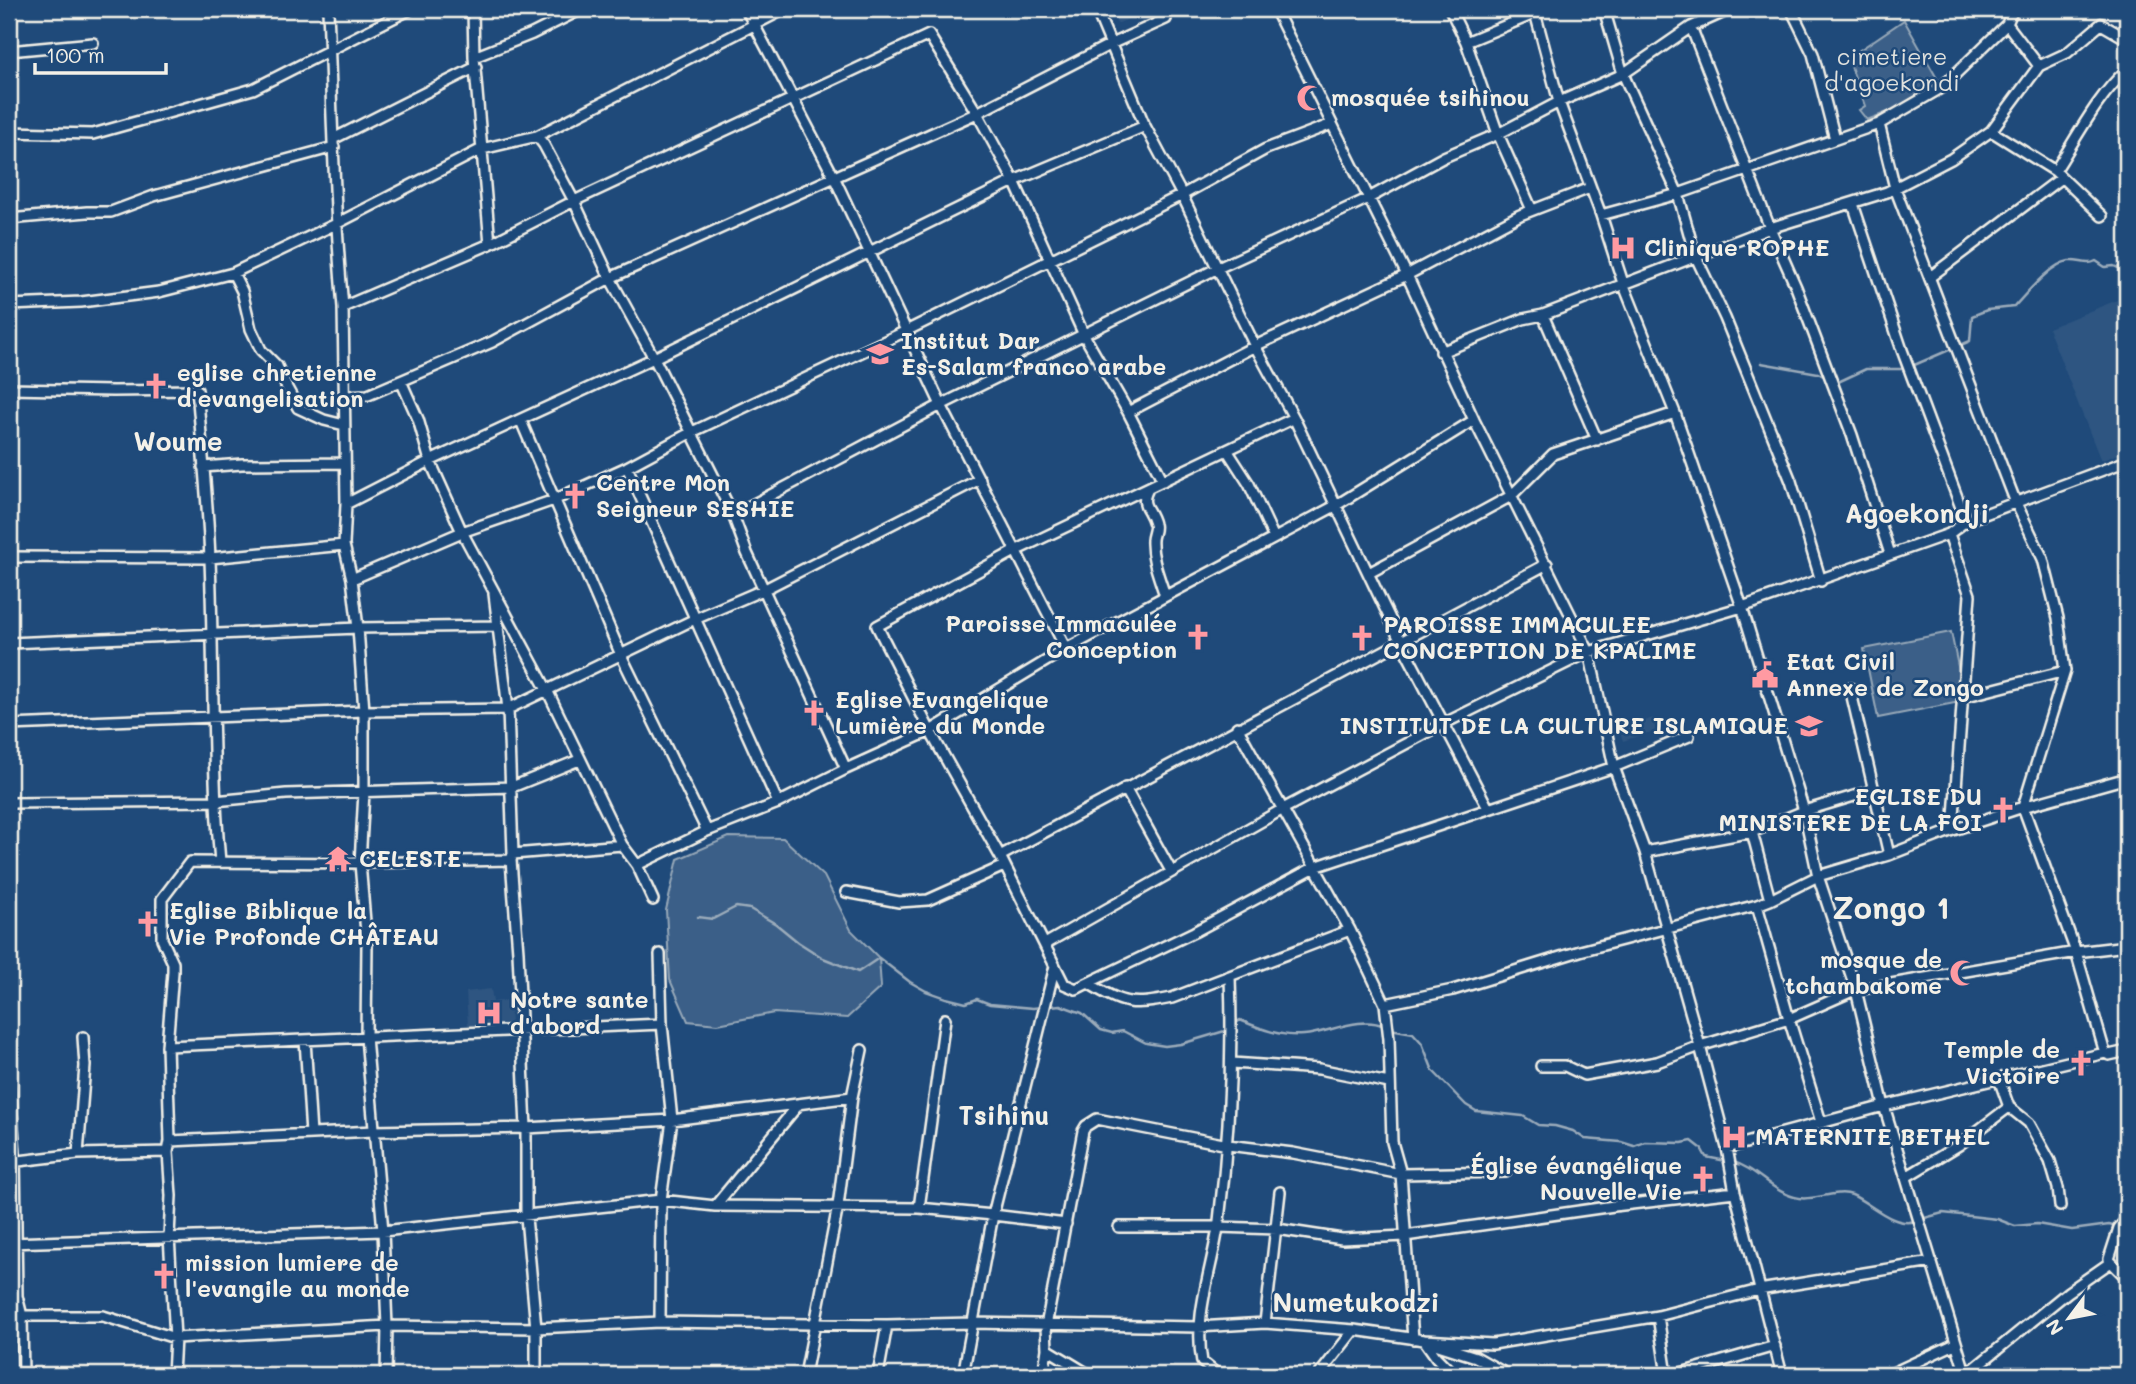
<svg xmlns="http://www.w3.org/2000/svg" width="2136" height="1384" font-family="Mali,sans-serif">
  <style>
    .built { fill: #2d5581 }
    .green { fill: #3a5f88; stroke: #97a8b8; stroke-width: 2 }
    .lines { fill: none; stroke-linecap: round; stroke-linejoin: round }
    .stream { stroke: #9cacbb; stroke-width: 2.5 }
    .minor-casing { stroke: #f4f1e8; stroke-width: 14 }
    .minor { stroke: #1f4a7a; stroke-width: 9 }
    .labels { text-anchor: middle; stroke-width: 5; stroke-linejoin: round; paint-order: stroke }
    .park-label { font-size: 23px; fill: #e1e2de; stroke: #1f4a7a }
    .poi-label { font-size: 23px; font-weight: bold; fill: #f4f1e8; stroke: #1f4a7a; text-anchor: start }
    .quarter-label { font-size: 26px; font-weight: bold; fill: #f4f1e8; stroke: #1f4a7a }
    .district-label { font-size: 30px; font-weight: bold; fill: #f4f1e8; stroke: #1f4a7a }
  </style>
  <rect width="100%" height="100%" fill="#1f4a7a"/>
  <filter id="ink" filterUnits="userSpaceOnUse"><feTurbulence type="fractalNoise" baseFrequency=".0143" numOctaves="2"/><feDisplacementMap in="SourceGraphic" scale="14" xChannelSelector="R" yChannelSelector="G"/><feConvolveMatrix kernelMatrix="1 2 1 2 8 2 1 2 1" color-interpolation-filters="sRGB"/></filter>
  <g filter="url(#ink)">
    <path class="built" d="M1110 9H1150L1117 24Z
      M2127 296V450L2101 461 2048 328Z
      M1654 718 1657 730 1623 741 1619 729Z
      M491 989 493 1002 510 1000 511 1024 468 1026 466 992Z"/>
    <path class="green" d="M1904 20 1939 82 1893 110 1867 120 1859 110 1865 106 1848 58Z
      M1951 632 1965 701 1878 718 1864 649Z
      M729 837 783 838 824 876 851 930 879 958 881 987 847 1018 774 1013 718 1024 688 1021 670 980 666 910 678 859Z"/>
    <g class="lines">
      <path class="stream" d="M1761 363 1818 373 1827 378
        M1912 366 1970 341 1972 316 1987 310 2014 307C2026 294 2051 263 2069 261 2080 260 2087 266 2096 261L2105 267 2114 266 2118 268 2127 259
        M1836 383 1866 369H1906
        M698 917 713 919 736 907 750 909 776 924 798 942 823 958 858 972 879 958 910 982 926 991 946 998 966 1003 977 999 990 1004 1033 1008 1060 1005 1082 1013 1101 1030 1112 1033 1123 1031 1146 1043 1165 1046 1181 1044 1228 1030
        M1233 1026 1240 1020C1261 1029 1281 1037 1304 1035 1328 1033 1361 1015 1384 1026
        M1390 1029 1413 1033 1422 1043 1433 1071 1466 1105 1476 1111 1523 1116 1538 1125 1555 1126 1573 1131 1585 1139 1621 1142 1634 1146 1645 1142 1682 1143 1692 1141 1701 1148 1706 1157 1726 1161
        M1733 1162C1757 1168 1773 1194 1799 1198 1815 1201 1837 1189 1852 1195 1870 1203 1894 1228 1915 1221
        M1921 1219 1943 1213 1997 1219 2015 1226 2037 1224 2072 1230 2109 1225 2117 1227"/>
      <g class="minor-casing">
        <path id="minor" d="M328 9C332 108 334 208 343 307
          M1096 9 1145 126 1182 195 1255 346 1294 418 1401 642 1488 808
          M1275 9 1407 275 1474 420 1589 652 1614 767 1645 852 1700 1046 1727 1148 1735 1192 1782 1375
          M1450 9 1466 42 1498 134 1532 210
          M1534 9 1559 102 1601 215 1623 283 1675 413 1742 607 1804 811 1818 876 1856 990 1884 1106 1966 1375
          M1604 9 1623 74 1678 194 1695 255 1725 318 1791 481 1821 581
          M1791 9 1813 54 1835 139
          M2007 24 2039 66
          M1691 27 1770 228 1796 287 1852 435 1890 554
          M1466 42 1536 13
          M9 51 93 43
          M474 57 532 34 582 9
          M1879 124 1895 188 2016 503 2043 559 2058 618 2065 671 2023 807 2076 952 2105 1053
          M1991 131 2055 171 2102 216
          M9 132 93 134 253 89 411 9
          M537 136 785 9
          M335 138 476 67
          M2055 171C2076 139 2098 95 2127 70
          M1853 204 1902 350 1966 521
          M1601 215 1678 194 1879 124 1941 88 2007 24 2013 9
          M9 219 87 212H111L154 196 334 147
          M490 244 574 201 929 35 977 113 1014 181 1084 335 1128 412 1163 481
          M233 273 242 291 251 329 261 350 277 366 287 388 298 408 324 420 344 425
          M1930 277 2061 178
          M9 305 81 302 159 292 233 273 336 224 482 149 537 136 544 145 574 201 610 278 654 358 733 515 747 553 846 769
          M1543 315 1597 440
          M1441 352 1523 319 1543 315 1770 228 1887 192 1951 159 1991 131 2039 66 2067 53 2101 24 2127 39
          M401 381 418 419 430 461 462 532 547 690 622 845 637 865 653 900
          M9 389 113 391 197 390C202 447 208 503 210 560 214 661 211 761 220 862
          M344 396 368 395 492 342 610 278 977 113 1111 44 1166 19
          M1128 412 1255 346 1407 275 1520 215 1590 188
          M1294 418 1015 551 877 626 930 731 1000 856 1064 984 1076 989 1088 983C1124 1005 1131 1006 1172 998L1350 930
          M521 421 621 655 707 831
          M1227 450 1249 484 1274 538
          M203 467 242 464 345 463
          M627 467 778 803
          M1149 487C1138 506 1150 507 1154 524 1156 529 1152 535 1152 540 1151 559 1160 579 1165 596
          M346 504 430 461 654 358 1014 181 1145 126
          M733 515 941 405 1218 268 1369 198 1444 157 1498 134 1559 102 1623 74 1691 27 1731 9
          M1949 534 1970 595 1953 830
          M9 557 210 558 344 545
          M1369 573 1511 496 1553 454 1675 413
          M352 579 462 532 554 500 627 467 692 432 906 331 1182 195 1266 149 1332 124
          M494 594 508 709 513 854 511 860 518 952 526 1128V1217L536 1328V1375
          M9 643 358 628 499 626
          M1066 649 1335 506 1474 420
          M1850 688 1889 855
          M1963 697 2065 671
          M9 725 364 711 508 709 695 619 765 589 980 479
          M1237 727 1350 930 1385 1004 1453 990 1580 951 1757 905 1770 900 1818 876 1889 855 1953 830 2023 807 2127 778
          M1125 788 1171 871
          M9 803 215 801 286 794 512 787 579 760
          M1752 832 1770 900
          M1645 852 1752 832 1804 811 1874 790
          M513 854 622 845
          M1000 856 1547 564
          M637 865 707 831 778 803 846 769 930 731 1066 649 941 405 834 177 746 9
          M846 892 899 902 928 900 1004 866
          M1757 905 1789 1019 1821 1122
          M1045 944 1283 809 1445 723 1589 652 1742 607 1949 534 1966 521 2127 461
          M660 954 662 1024 672 1120 661 1200 660 1322
          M1088 983 1194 932 1315 867 1614 767 1689 736
          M1856 990 2076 952 2127 946
          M1385 1004 1389 1039 1392 1142 1401 1174 1413 1339
          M305 1040 311 1134
          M167 1046 662 1024
          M1232 1063 1319 1069 1389 1083
          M1541 1066H1565L1584 1075 1657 1062 1700 1046 1789 1019 1855 990
          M9 1074 15 1154 17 1296 22 1316 23 1375
          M1999 1079 2009 1107 2029 1123 2050 1161 2058 1188 2060 1206
          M852 1097 862 1050
          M170 1141 374 1131 526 1128 672 1120 852 1097 838 1206 805 1375
          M1727 1148 1884 1106 2105 1053 2109 1055 2127 1051
          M78 1154 85 1066 83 1037
          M10 1162 78 1154 168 1152
          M1906 1177 1959 1145 2009 1107
          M715 1206 799 1104
          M919 1208 945 1019
          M1119 1227H1218L1277 1229 1342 1239 1405 1236 1614 1206 1735 1192
          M9 1243 383 1231 661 1200 715 1206 919 1208 993 1215 1066 1224
          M2111 1262 2109 1259 2119 1228 2127 1218
          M1658 1316 1667 1375
          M9 1319 22 1316H103L175 1338 387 1326 536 1328 660 1322 887 1325 973 1323 1198 1327 1265 1323 1354 1330 1424 1340 1493 1344 1658 1316 1759 1290 1932 1262
          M1265 1323 1280 1192
          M1424 1340 1436 1357 1454 1375
          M1435 1344 1476 1357 1508 1375
          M1047 1349 1090 1375
          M173 1375 175 1338 169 1236 171 1196 168 1152 170 1141 167 1046 173 972V963L162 939V899L190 862 360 863 511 860
          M386 1375 387 1326 383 1231 366 1037 367 945 360 863 364 792V711L358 628 352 579 344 545 346 504 343 307 490 244 474 57 473 9
          M878 1375 887 1325
          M963 1375 993 1215 1055 966
          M1043 1375 1047 1349 1046 1326 1083 1131 1086 1126 1097 1119 1228 1145 1293 1153 1401 1174 1506 1172
          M1218 1375 1202 1362C1193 1314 1213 1268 1219 1221 1229 1139 1233 1059 1230 977
          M1319 1375 1354 1330
          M1674 1375 1775 1346
          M1888 1375 1955 1344
          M1966 1375 2068 1292 2111 1262 2127 1278"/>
      </g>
      <use href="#minor" class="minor"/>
    </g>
  </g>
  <defs>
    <g id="mosque-bare" transform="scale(2.1)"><path d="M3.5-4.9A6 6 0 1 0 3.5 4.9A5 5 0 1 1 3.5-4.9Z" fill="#ff9aa2" stroke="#1f4a7a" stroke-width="2.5" paint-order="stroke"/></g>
    <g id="hospital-bare" transform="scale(2.1)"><path d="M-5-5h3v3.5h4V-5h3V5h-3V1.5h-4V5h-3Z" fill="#ff9aa2" stroke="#1f4a7a" stroke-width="2.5" paint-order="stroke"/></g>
    <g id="school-bare" transform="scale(2.1)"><path d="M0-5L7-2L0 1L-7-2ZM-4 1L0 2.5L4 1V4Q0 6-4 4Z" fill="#ff9aa2" stroke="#1f4a7a" stroke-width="2.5" paint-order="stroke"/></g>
    <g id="church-bare" transform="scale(2.1)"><path d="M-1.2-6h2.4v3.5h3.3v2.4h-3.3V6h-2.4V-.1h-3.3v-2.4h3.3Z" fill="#ff9aa2" stroke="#1f4a7a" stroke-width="2.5" paint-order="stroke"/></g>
    <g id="civic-bare" transform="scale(2.1)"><path d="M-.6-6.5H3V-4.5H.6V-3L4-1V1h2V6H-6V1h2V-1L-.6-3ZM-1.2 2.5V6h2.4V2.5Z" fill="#ff9aa2" stroke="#1f4a7a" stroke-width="2.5" paint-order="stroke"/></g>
    <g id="temple-bare" transform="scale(2.1)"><path d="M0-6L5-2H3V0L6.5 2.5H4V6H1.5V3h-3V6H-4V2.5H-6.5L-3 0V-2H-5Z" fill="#ff9aa2" stroke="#1f4a7a" stroke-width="2.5" paint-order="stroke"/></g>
  </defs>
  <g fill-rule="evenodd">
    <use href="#mosque-bare" x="1310" y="98"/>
    <use href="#hospital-bare" x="1623" y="248"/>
    <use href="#school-bare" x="880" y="354"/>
    <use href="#church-bare" x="156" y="386"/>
    <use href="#church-bare" x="575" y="496"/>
    <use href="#church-bare" x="1198" y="637"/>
    <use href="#church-bare" x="1362" y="638"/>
    <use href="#civic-bare" x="1765" y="675"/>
    <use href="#church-bare" x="814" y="713"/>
    <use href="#school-bare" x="1809" y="726"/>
    <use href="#church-bare" x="2003" y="810"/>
    <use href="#temple-bare" x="338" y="859"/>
    <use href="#church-bare" x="148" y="924"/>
    <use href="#mosque-bare" x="1963" y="973"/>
    <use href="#hospital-bare" x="489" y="1013"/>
    <use href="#church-bare" x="2081" y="1063"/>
    <use href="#hospital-bare" x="1734" y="1137"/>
    <use href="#church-bare" x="1703" y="1179"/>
    <use href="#church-bare" x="164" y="1276"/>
  </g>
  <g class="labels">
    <g class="park-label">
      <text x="1892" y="65">cimetiere<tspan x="1892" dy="26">d'agoekondi</tspan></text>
    </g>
    <g class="poi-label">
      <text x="1331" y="106">mosquée tsihinou</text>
      <text x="1644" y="256">Clinique ROPHE</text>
      <text x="901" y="349">Institut Dar<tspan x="901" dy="26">Es-Salam franco arabe</tspan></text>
      <text x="177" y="381">eglise chretienne<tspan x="177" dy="26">d'evangelisation</tspan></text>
      <text x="596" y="491">Centre Mon<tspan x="596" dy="26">Seigneur SESHIE</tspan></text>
      <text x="1177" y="632" text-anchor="end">Paroisse Immaculée<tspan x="1177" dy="26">Conception</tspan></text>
      <text x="1383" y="633">PAROISSE IMMACULEE<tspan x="1383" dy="26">CONCEPTION DE KPALIME</tspan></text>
      <text x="1786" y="670">Etat Civil<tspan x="1786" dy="26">Annexe de Zongo</tspan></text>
      <text x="835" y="708">Eglise Evangelique<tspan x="835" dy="26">Lumière du Monde</tspan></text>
      <text x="1788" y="734" text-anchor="end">INSTITUT DE LA CULTURE ISLAMIQUE</text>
      <text x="1982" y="805" text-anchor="end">EGLISE DU<tspan x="1982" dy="26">MINISTERE DE LA FOI</tspan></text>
      <text x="359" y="867">CELESTE</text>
      <text x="169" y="919">Eglise Biblique la<tspan x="169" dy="26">Vie Profonde CHÂTEAU</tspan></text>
      <text x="1942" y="968" text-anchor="end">mosque de<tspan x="1942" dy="26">tchambakome</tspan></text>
      <text x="510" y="1008">Notre sante<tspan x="510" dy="26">d'abord</tspan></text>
      <text x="2060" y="1058" text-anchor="end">Temple de<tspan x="2060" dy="26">Victoire</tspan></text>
      <text x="1755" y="1145">MATERNITE BETHEL</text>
      <text x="1682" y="1174" text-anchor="end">Église évangélique<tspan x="1682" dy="26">Nouvelle Vie</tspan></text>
      <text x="185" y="1271">mission lumiere de<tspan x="185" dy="26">l'evangile au monde</tspan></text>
    </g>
    <g class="quarter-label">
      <text x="178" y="451">Woume</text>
      <text x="1917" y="523">Agoekondji</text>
      <text x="1004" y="1125">Tsihinu</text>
      <text x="1356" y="1312">Numetukodzi</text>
    </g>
    <g class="district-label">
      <text x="1891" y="919">Zongo 1</text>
    </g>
  </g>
  <rect width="2136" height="1384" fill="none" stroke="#1f4a7a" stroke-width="35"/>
  <rect x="18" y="18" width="2101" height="1349" fill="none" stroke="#f4f1e8" stroke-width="2.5" filter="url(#ink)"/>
  <g transform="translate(2069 1318) rotate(238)" stroke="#1f4a7a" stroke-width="5" paint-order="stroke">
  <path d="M0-5L12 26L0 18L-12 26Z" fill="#f4f1e8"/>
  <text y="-10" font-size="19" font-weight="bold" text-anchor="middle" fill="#f4f1e8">N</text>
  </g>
  <path d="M35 63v10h131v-10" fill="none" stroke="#f4f1e8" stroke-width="3.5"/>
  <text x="46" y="63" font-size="21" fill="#f4f1e8" stroke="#1f4a7a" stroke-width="5" paint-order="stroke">100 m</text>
</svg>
